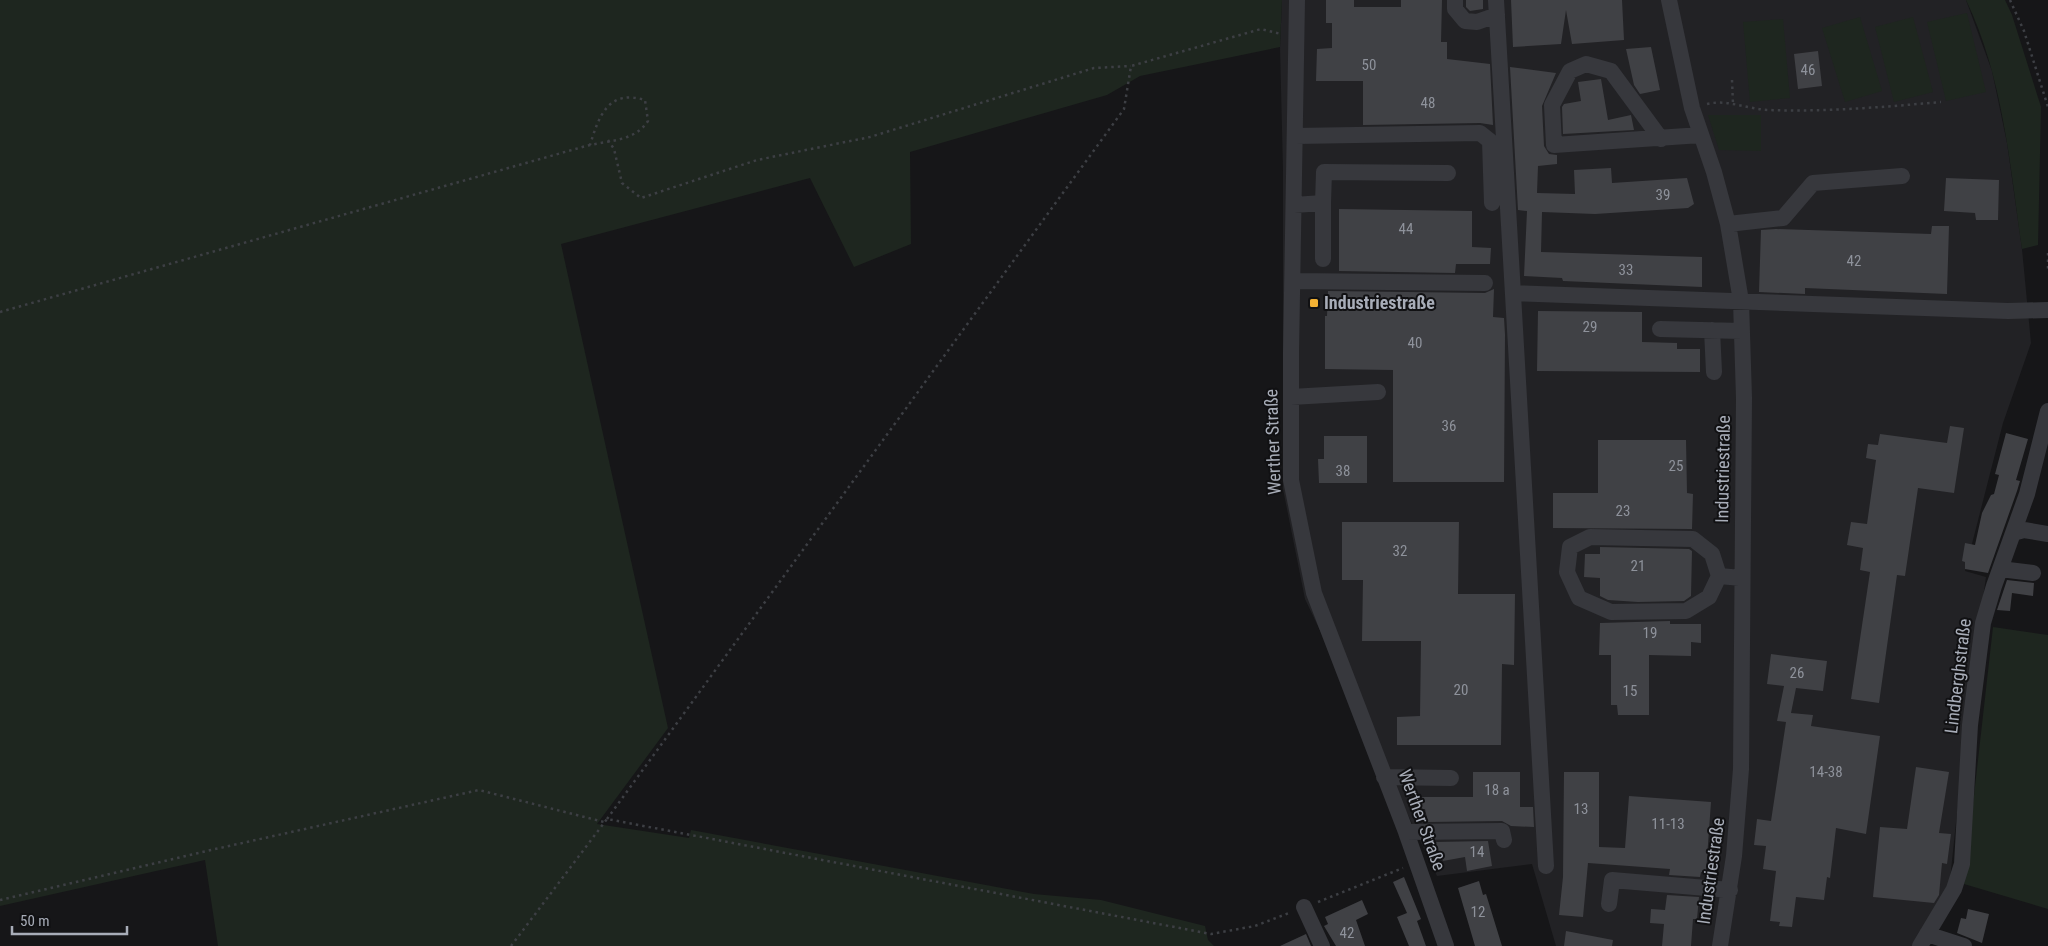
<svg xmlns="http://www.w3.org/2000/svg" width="2048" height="946" font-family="'Roboto Condensed',sans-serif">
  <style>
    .built { fill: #222225 }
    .green { fill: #1e261f }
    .building { fill: #404145 }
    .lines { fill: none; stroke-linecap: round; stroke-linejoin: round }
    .path { stroke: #3d3f44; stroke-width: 2.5; stroke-dasharray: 2.5 4; stroke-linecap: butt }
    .minor { stroke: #37383d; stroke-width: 16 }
    .poi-dot { fill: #f2b134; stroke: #111113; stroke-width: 2 }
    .labels { text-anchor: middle; stroke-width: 4; stroke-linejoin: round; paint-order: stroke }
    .number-label { font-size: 15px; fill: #8e929b }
    .poi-label { font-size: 18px; font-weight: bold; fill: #a8adb8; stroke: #111113; text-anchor: start }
    .street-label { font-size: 18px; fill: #a8adb8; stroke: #111113 }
  </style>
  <rect width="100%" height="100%" fill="#161618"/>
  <path class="built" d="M1282 0H1966L1992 71 2007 143 2022 249 2031 343 2003 423 1965 571 1986 577 1970 688 1950 880 1917 946H1556L1532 864 1437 876 1305 599 1283 489V171L1280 47Z"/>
  <path class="green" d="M0 0H1282L1280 47 1140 76 1107 95 910 152 911 244 854 267 810 178 561 244 668 728 597 824 689 838 691 830 1034 894 1101 900 1205 926 1208 940 1214 946H218L205 860 0 906Z
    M1966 0H2005L2012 15 2041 107 2038 245 2022 249C2010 165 2003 77 1966 0Z
    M1967 13 1986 92 1946 101 1927 22Z
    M1860 17 1882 91 1845 102 1822 28Z
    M1913 17 1933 92 1894 102 1875 27Z
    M1783 19 1790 98 1750 102 1743 22Z
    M1708 115H1761V151L1719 150Z
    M1993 627 2048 635V909L1964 884Z"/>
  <path class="building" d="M1326 0H1354V7H1401V0H1442L1441 42H1447V59L1490 64 1493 125 1480 123 1363 125V81H1316L1317 49 1332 48V23H1326Z
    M1466 0H1483V9L1470 11 1466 7Z
    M1511 0H1622L1624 40 1572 44 1566 10 1561 44 1513 47Z
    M1651 47 1660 90 1640 94 1634 85 1626 49Z
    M1818 51 1822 86 1798 89 1794 54Z
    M1510 67 1556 73 1542 106 1544 146 1549 154 1557 155V164L1538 166 1537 193 1575 194 1574 170 1611 168 1612 183 1687 178 1694 204 1688 208 1595 214 1542 212 1541 252 1702 257V287L1563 281 1562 278 1524 276 1527 211 1518 210Z
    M1601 79 1608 120 1631 115 1634 130 1563 134 1562 107 1564 104 1581 101 1578 82Z
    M1946 178 1999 180 1998 220H1976L1975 213 1944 211Z
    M1339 209 1472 211V247L1491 248 1490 264H1456L1455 273 1339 271Z
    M1932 226H1949L1947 294 1805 288V294L1759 292 1761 230 1776 229 1931 234Z
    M1494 289 1493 317 1504 318 1505 335 1504 482H1393V370L1325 369V316H1327L1328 291 1485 293Z
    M1538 311 1642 312V342L1677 343V349H1700V372L1537 371Z
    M1950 426 1964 428 1954 493 1918 488 1905 576 1897 575 1879 703 1851 699 1870 572 1860 570 1863 548 1847 545 1851 522 1867 524 1876 460 1866 458 1868 444 1878 445 1880 434 1947 443Z
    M2006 433 2028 439 2016 480 2020 481 2017 491 1988 573 1965 569V562L1962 561 1965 543 1975 545 1982 513 1991 495 1994 494 1999 475 1995 474Z
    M1324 436H1367V483H1319L1318 459H1324Z
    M1598 440H1686L1687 493 1693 494 1692 529 1553 528V493H1598Z
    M1342 522H1459L1458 594H1515L1514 665 1502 664 1501 745H1397V717L1420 716 1421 641H1362L1363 580H1342Z
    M1600 547 1689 549 1692 551 1691 596 1684 601 1638 602 1608 600 1600 596V578L1584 577 1585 554H1600Z
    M2007 580 2034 583 2033 596 2012 593 2010 611 1997 610Z
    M1670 621V624H1701V643L1691 642V656L1649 655V715H1618L1617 705H1611V655H1599L1600 623Z
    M1771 654 1827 661 1823 691 1796 688 1791 713 1813 715 1811 726 1880 736 1866 834 1836 828 1830 878 1827 877 1824 900 1796 897 1792 927 1779 926 1780 922 1770 921 1776 871 1763 869 1766 846 1754 845 1757 819 1771 821 1786 722 1777 721 1784 686 1767 684Z
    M1916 767 1949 772 1939 833 1951 834 1947 864 1942 863 1939 895 1934 903 1873 897 1880 827 1907 829Z
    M1473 772H1520V807H1533L1534 827 1511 826 1502 821 1428 822 1425 809H1421V797H1473Z
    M1564 772H1599V847L1625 848 1629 796 1711 802 1706 872H1701L1700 877 1669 875 1670 869 1588 863 1583 917 1559 915 1563 877Z
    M1488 841 1492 866 1467 871 1465 857 1443 861 1435 842Z
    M1404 877 1421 919 1417 921 1426 946H1409L1397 917 1407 913 1393 882Z
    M1479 881 1483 895 1486 894 1502 946H1475L1458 888Z
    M1667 895 1699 897 1697 919H1693L1691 946H1662L1664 924 1650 923 1651 909 1665 910Z
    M1362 900 1368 914 1356 920 1365 946H1336L1324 926 1328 924 1325 917Z
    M1968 909 1989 914 1982 943 1957 933 1961 918 1966 919Z
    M1566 931 1613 940 1612 946H1564Z
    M1306 934 1311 946H1280Z"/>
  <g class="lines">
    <path class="path" d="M2010 0 2024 31 2048 107
      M1732 80 1733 104
      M1707 104C1727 99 1747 109 1768 110 1826 112 1884 107 1941 102
      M608 140 614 149 622 183 641 198 757 160 870 137 1094 68 1131 66
      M2048 253V271
      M0 312 586 146C609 140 634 142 648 121L645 100C608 89 599 116 590 145
      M607 819 1124 109 1131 66 1261 29 1281 34
      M0 900 211 850 479 790 604 822
      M1318 902 1403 868
      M511 946 607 819 1211 934 1255 926 1289 913"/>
    <path class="minor" d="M1297 0 1291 353V480L1314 593 1406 832 1446 946
      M1455 0V9L1465 21 1477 22 1497 15
      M1496 0 1546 866
      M1669 0 1692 108 1714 172 1728 224 1741 301 1744 398 1741 769 1734 856 1720 946
      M1295 136 1480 133 1490 141 1492 203
      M1661 139 1611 71 1586 64 1570 71 1552 105 1554 145 1701 135
      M1294 205 1323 203 1324 172 1448 173
      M1728 224 1783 218 1813 183 1902 176
      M1323 259V203
      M1293 281 1485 283
      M1513 293 2008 311 2048 310
      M1660 329 1742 331
      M1712 330 1714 372
      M1291 397 1378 392
      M2013 533 2024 530 2048 534
      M2000 569 2033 573
      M1719 576 1709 597 1686 611 1611 612 1579 598 1567 572 1570 547 1590 537 1693 539 1712 554 1719 576 1742 578
      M1384 777 1451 778
      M1406 832 1502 831 1504 840
      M1609 904 1612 880 1730 890
      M1304 907 1322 946
      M1927 934 1964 946
      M1920 946 1954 889 1962 864 1970 725 1983 623 1994 586 2027 494 2048 411"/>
  </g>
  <rect class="poi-dot" x="1309" y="298" width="10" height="10" rx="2.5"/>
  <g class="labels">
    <g class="number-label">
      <text x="1369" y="70">50</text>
      <text x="1808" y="75">46</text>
      <text x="1428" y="108">48</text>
      <text x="1663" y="200">39</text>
      <text x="1406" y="234">44</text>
      <text x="1854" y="266">42</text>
      <text x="1626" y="275">33</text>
      <text x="1590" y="332">29</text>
      <text x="1415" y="348">40</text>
      <text x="1449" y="431">36</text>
      <text x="1676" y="471">25</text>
      <text x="1343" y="476">38</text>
      <text x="1623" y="516">23</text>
      <text x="1400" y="556">32</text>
      <text x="1638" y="571">21</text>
      <text x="1650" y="638">19</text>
      <text x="1797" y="678">26</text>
      <text x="1461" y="695">20</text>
      <text x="1630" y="696">15</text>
      <text x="1826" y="777">14-38</text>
      <text x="1497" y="795">18 a</text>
      <text x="1581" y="814">13</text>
      <text x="1668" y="829">11-13</text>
      <text x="1477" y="857">14</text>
      <text x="1478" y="917">12</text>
      <text x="1347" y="938">42</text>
    </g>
    <g class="poi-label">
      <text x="1324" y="309">Industriestraße</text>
    </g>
    <g class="street-label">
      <text transform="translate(1273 442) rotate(-92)" y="6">Werther Straße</text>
      <text transform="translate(1723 469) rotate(-89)" y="6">Industriestraße</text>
      <text transform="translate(1958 676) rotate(-83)" y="6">Lindberghstraße</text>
      <text transform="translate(1422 820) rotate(70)" y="6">Werther Straße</text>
      <text transform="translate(1711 871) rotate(-82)" y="6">Industriestraße</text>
    </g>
  </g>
  <path d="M12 926v8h115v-8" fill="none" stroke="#a8adb8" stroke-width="2.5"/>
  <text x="20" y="926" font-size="15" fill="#a8adb8" stroke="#111113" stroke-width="4" paint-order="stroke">50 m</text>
</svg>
